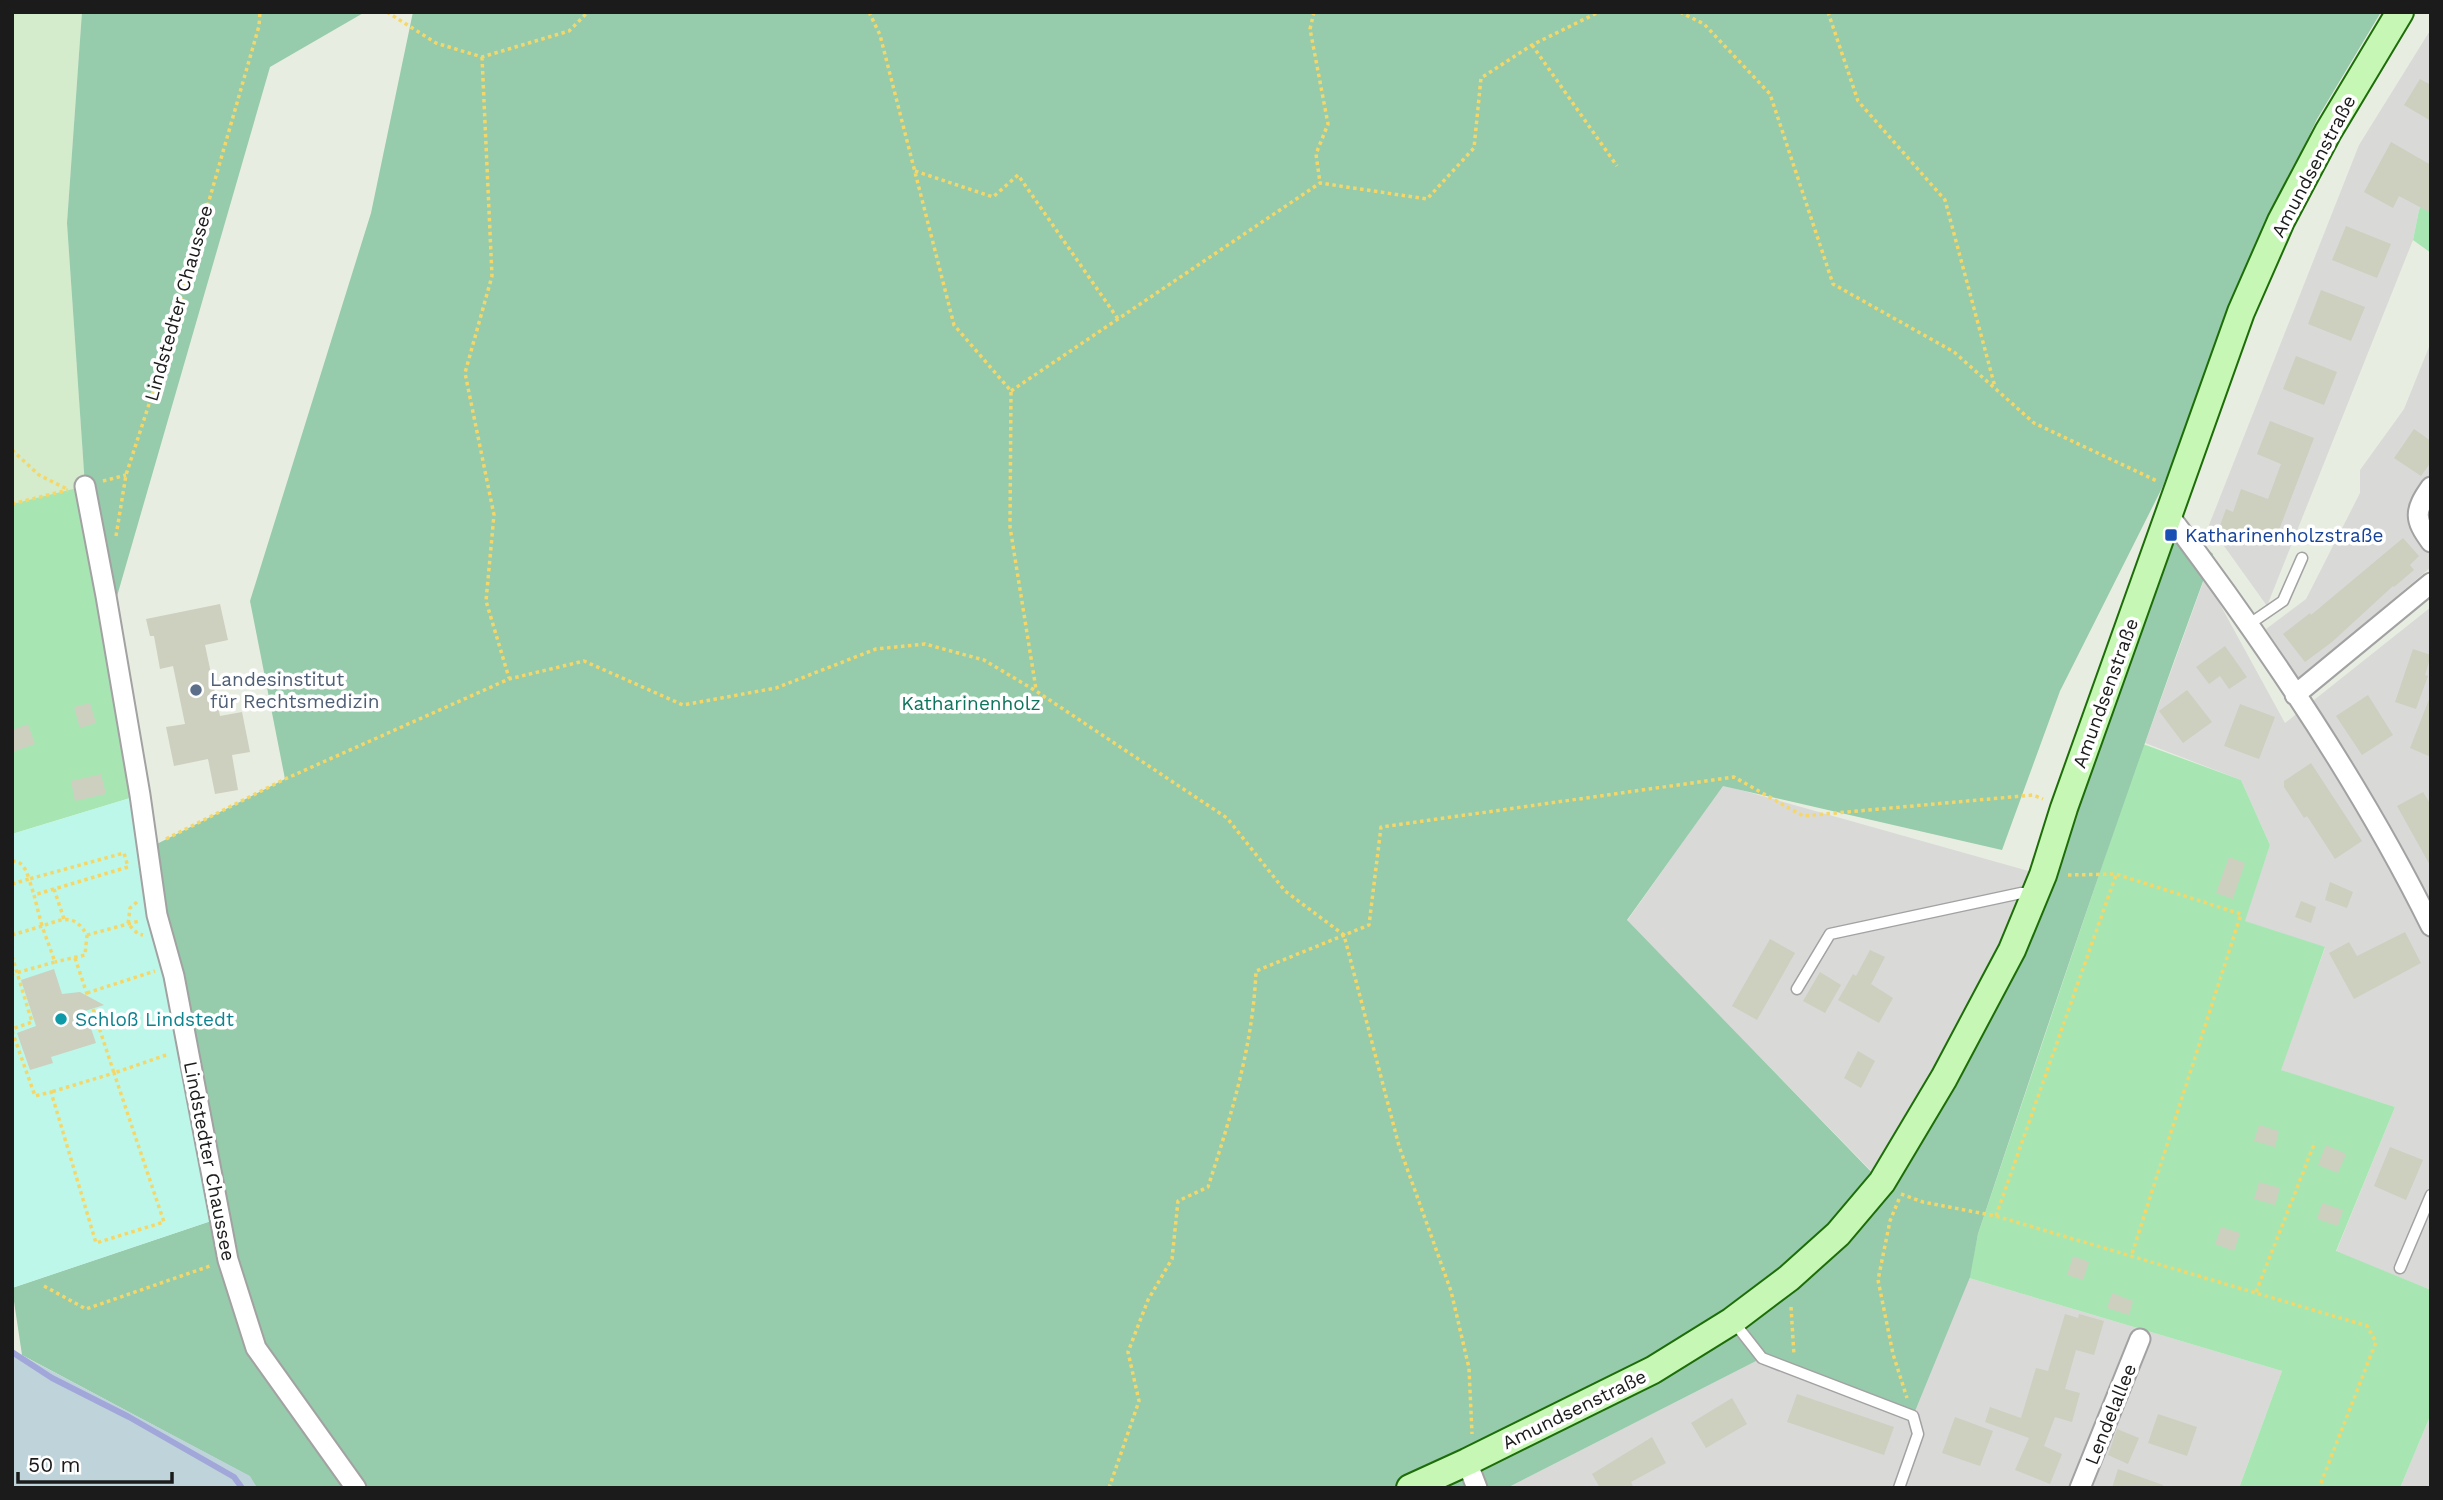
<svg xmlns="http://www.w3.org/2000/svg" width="2443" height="1500" font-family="'Work Sans',sans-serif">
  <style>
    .residential { fill: #d9d9d8 }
    .farmland { fill: #d4ebcc }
    .grass { fill: #a7e6b3 }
    .forest { fill: #96cbab }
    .wetland { fill: #bed4da }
    .park { fill: #bdf7e9 }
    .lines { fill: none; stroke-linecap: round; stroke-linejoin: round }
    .stream { stroke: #a2a7da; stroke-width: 6 }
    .building { fill: #cdcfbf }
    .lane-casing { stroke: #a2a2a2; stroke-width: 13 }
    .street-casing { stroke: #a2a2a2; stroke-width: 23 }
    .secondary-casing { stroke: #1d6d08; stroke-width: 30 }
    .path { stroke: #f5d769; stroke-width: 3.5; stroke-dasharray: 3.5 3.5; stroke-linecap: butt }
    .lane { stroke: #fff; stroke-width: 10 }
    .street { stroke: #fff; stroke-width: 19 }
    .secondary { stroke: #c6f7b4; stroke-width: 26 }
    .transit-dot { fill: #1a4fb4; stroke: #fff; stroke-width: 2.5 }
    .service-dot { fill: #5c6f8a; stroke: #fff; stroke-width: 2.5 }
    .culture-dot { fill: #0f9aa8; stroke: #fff; stroke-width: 2.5 }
    .labels { text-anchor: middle; stroke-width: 7; stroke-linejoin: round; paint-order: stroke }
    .street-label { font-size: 19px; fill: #1b1b1b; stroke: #fff }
    .transit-label { font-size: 19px; fill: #164399; stroke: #fff; text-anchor: start }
    .service-label { font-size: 19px; fill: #4e5e75; stroke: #fff; text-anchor: start }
    .park-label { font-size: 19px; fill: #0e745d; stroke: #fff }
    .culture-label { font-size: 19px; fill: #0d838f; stroke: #fff; text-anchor: start }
  </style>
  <rect width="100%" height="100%" fill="#e8ede1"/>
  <path class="residential" d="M2431 29V188L2419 210 2413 240 2267 606 2209 525 2359 145Z
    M2431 342V567L2299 679 2266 629 2306 599 2360 493V470L2404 409Z
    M2205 577 2285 723 2431 607V1290L2336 1252 2395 1107 2280 1070 2325 948 2244 921 2270 845 2241 780 2145 743Z
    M1723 785 2043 875 1882 1182 1627 921Z
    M1969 1278 2282 1371 2239 1488H1507L1762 1358Z
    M2431 1414V1488H2400Z"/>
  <path class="farmland" d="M12 12H82L67 223 85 486 12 504Z"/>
  <path class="grass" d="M2431 188V253L2413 240 2419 210Z
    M85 486 140 795 12 834V504Z
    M2143 744 2241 780 2270 845 2245 921 2325 947 2281 1070 2395 1107 2336 1251 2431 1290V1414L2400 1488H2239L2282 1371 1969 1278 1978 1234Z"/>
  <path class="forest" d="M82 12H365L270 67 111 617 85 486 67 223Z
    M413 12H2381L2317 119 2267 224 2162 488 2060 691 2002 850 1723 786 1627 920 1881 1182 2012 950 2168 514 2213 554C2130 779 2054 1006 1978 1234L1970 1277 1913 1416 1762 1358 1507 1488H257L249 1476 22 1355 12 1288 220 1218 147 849 285 779 250 601 371 213Z"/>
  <path class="wetland" d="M12 1350 250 1476 257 1488H12Z"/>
  <path class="park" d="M140 795 220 1218 12 1288V834Z"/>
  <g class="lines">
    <path class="stream" d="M12 1352 52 1378 129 1417 234 1477 242 1488"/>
  </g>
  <path class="building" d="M2420 79 2431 85V121L2404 105Z
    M2391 142 2431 165V213L2399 196 2393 208 2364 192Z
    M2346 226 2391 244 2377 278 2332 260Z
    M2321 290 2365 307 2351 341 2308 324Z
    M2296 356 2337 372 2324 405 2283 389Z
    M2270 421 2314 438 2274 543 2238 529 2237 535 2219 528 2226 509 2233 512 2241 489 2268 499 2281 464 2257 454Z
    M2414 429 2431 441V462L2421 476 2394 458Z
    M2403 538 2419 556 2410 565 2414 570 2394 587 2393 586 2332 642 2305 662 2283 634 2310 613 2311 615Z
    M220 604 228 640 205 645 220 716 242 712 250 752 232 755 238 790 215 794 208 759 174 766 166 727 185 724 173 666 160 669 154 636H150L146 619Z
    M2225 646 2247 677 2229 689 2220 676 2209 684 2196 667Z
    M2413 649 2431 655 2425 675 2428 676 2416 709 2395 702Z
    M2187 690 2212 722 2183 743 2159 711Z
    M2368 695 2393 735 2362 755 2336 716Z
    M2430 697 2431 698V757L2410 748Z
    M90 703 96 723 80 728 74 707Z
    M2240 704 2275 717 2259 759 2224 746Z
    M28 724 35 744 12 752V730Z
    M2311 763 2362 841 2335 859 2307 816 2304 818 2284 787V781Z
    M101 774 106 794 75 801 71 781Z
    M2423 792 2431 805V867L2397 806Z
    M2229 857 2245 863 2233 899 2216 893Z
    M2330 882 2353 892 2347 908 2325 900Z
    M2301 901 2316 907 2311 923 2295 917Z
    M2405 932 2421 963 2354 999 2329 953 2349 942 2357 956Z
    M1770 939 1795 953 1757 1020 1732 1006Z
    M1870 950 1885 957 1871 984 1893 998 1879 1023 1838 1000 1853 974 1856 976Z
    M54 969 62 994 80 992 104 1005 85 1011 96 1043 51 1057 53 1063 30 1070 17 1033 36 1026 21 980Z
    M1820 972 1841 985 1825 1013 1803 1001Z
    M1858 1051 1875 1061 1861 1088 1844 1078Z
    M2259 1125 2279 1131 2275 1147 2254 1141Z
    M2326 1145 2346 1154 2338 1173 2318 1165Z
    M2390 1147 2423 1160 2406 1200 2374 1186Z
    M2259 1182 2280 1188 2275 1205 2254 1199Z
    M2322 1203 2343 1210 2338 1226 2317 1219Z
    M2221 1227 2240 1233 2234 1251 2215 1244Z
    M2073 1256 2089 1262 2083 1280 2067 1275Z
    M2112 1293 2133 1301 2129 1315 2107 1308Z
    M2065 1314 2078 1318 2079 1314 2104 1321 2094 1355 2076 1350 2065 1389 2080 1393 2072 1422 2055 1417 2044 1446 2062 1454 2050 1484 2015 1470 2029 1438 1985 1422 1990 1407 2021 1418 2036 1368 2048 1371Z
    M1797 1394 1894 1427 1884 1455 1787 1422Z
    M1732 1398 1747 1424 1706 1448 1691 1423Z
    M2158 1414 2197 1427 2187 1456 2148 1443Z
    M1955 1417 1993 1431 1980 1466 1942 1453Z
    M2117 1429 2139 1438 2128 1464 2108 1455Z
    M1652 1437 1666 1463 1631 1482 1634 1488H1600L1592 1474Z
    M2118 1469 2163 1485V1488H2112Z"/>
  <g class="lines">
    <g class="lane-casing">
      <path id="lane" d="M2248 625 2283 601 2302 558
        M1797 989 1830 934 2021 893H2034
        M2400 1268 2431 1195
        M1733 1321 1762 1358 1913 1416 1918 1434 1899 1488"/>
    </g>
    <g class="street-casing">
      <path id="street" d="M85 486 106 596 140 795 157 915 174 976 228 1260 256 1348 356 1488
        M2431 487C2414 511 2414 519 2431 542
        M2168 514C2264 641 2361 784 2431 926
        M2295 695 2431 583
        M1467 1462 1477 1488
        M2080 1488 2140 1339"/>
    </g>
    <g class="secondary-casing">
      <path id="secondary" d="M1410 1488 1467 1462 1653 1370 1732 1321 1789 1278 1838 1234 1882 1182 1944 1078 2012 950 2043 875 2064 808 2241 312 2281 221 2328 132 2400 12"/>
    </g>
    <path class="path" d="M387 12 436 43 482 57 569 31 588 12
      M869 12 880 35 954 325 1011 391 1010 527 1036 689
      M1314 12 1310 29 1328 124 1316 154 1320 183
      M1680 12 1704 24 1770 94 1833 284 1954 352 2034 423 2157 481
      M1828 12 1858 101 1945 200 1995 387
      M1532 45 1617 166
      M482 57 492 276 465 373 494 515 486 601 509 678
      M915 171 993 197 1018 175 1118 319
      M1011 391 1320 183 1427 199 1474 148 1481 78 1532 45 1599 12
      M12 450 39 475 67 489
      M103 481 126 475
      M12 504 68 490
      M116 536 126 475 164 358 259 26 260 12
      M166 839 285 779 509 679 584 661 683 705 776 688 876 649 925 644 984 660 1036 691 1227 818 1285 891 1344 935 1399 1146 1451 1291 1469 1368 1472 1434
      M12 861C23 861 26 870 29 879L124 853 128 867 34 895 42 926C63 919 74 913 87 935L85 955 55 962
      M2068 875 2116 874 2241 914 2131 1257
      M12 884 29 879 34 895
      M54 889 64 919
      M137 902 130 908 128 924 138 934 143 935
      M12 935 42 926 55 962 12 974
      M87 935 139 921
      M12 956 32 1022 12 1029
      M75 958 88 997
      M87 993 155 971
      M93 1009 114 1073 169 1054
      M12 1031 35 1096 51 1092 96 1243 164 1222 114 1073 51 1092
      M1901 1194 1923 1202 1996 1216 2367 1326 2376 1342 2319 1488
      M1899 1199 1890 1221 1878 1280 1893 1354 1907 1398
      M1996 1216 2116 875
      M44 1286 86 1309 210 1266
      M2256 1292 2315 1142
      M1791 1307 1794 1355
      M1109 1488 1139 1401 1128 1352 1148 1300 1172 1259 1178 1201 1208 1187C1231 1116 1253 1046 1256 971L1369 925 1381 827 1734 777 1803 816 2033 795 2043 799"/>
    <use href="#lane" class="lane"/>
    <use href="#street" class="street"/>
    <use href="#secondary" class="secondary"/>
  </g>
  <rect class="transit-dot" x="2164" y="528" width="14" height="14" rx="3.5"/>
  <circle class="service-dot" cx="196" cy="690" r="7"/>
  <circle class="culture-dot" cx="61" cy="1019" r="7"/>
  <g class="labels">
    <g class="street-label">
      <text transform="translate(2313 166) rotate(-62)" y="7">Amundsenstraße</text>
      <text transform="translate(178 303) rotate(-74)" y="7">Lindstedter Chaussee</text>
      <text transform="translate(2105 693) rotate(-70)" y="7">Amundsenstraße</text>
      <text transform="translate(210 1161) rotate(79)" y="7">Lindstedter Chaussee</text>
      <text transform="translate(1574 1409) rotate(-26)" y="7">Amundsenstraße</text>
      <text transform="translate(2110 1414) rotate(-68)" y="7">Lendelallee</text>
    </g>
    <g class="transit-label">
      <text x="2185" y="542">Katharinenholzstraße</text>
    </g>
    <g class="service-label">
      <text x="210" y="686">Landesinstitut<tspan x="210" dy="22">für Rechtsmedizin</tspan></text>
    </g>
    <g class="park-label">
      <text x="971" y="710">Katharinenholz</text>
    </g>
    <g class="culture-label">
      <text x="75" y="1026">Schloß Lindstedt</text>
    </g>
  </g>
  <rect width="2443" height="1500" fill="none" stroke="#1b1b1b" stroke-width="28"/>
  <path d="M18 1472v10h154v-10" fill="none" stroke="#1b1b1b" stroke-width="3.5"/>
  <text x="28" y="1472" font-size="21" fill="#1b1b1b" stroke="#ffffff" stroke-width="5" paint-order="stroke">50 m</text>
</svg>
